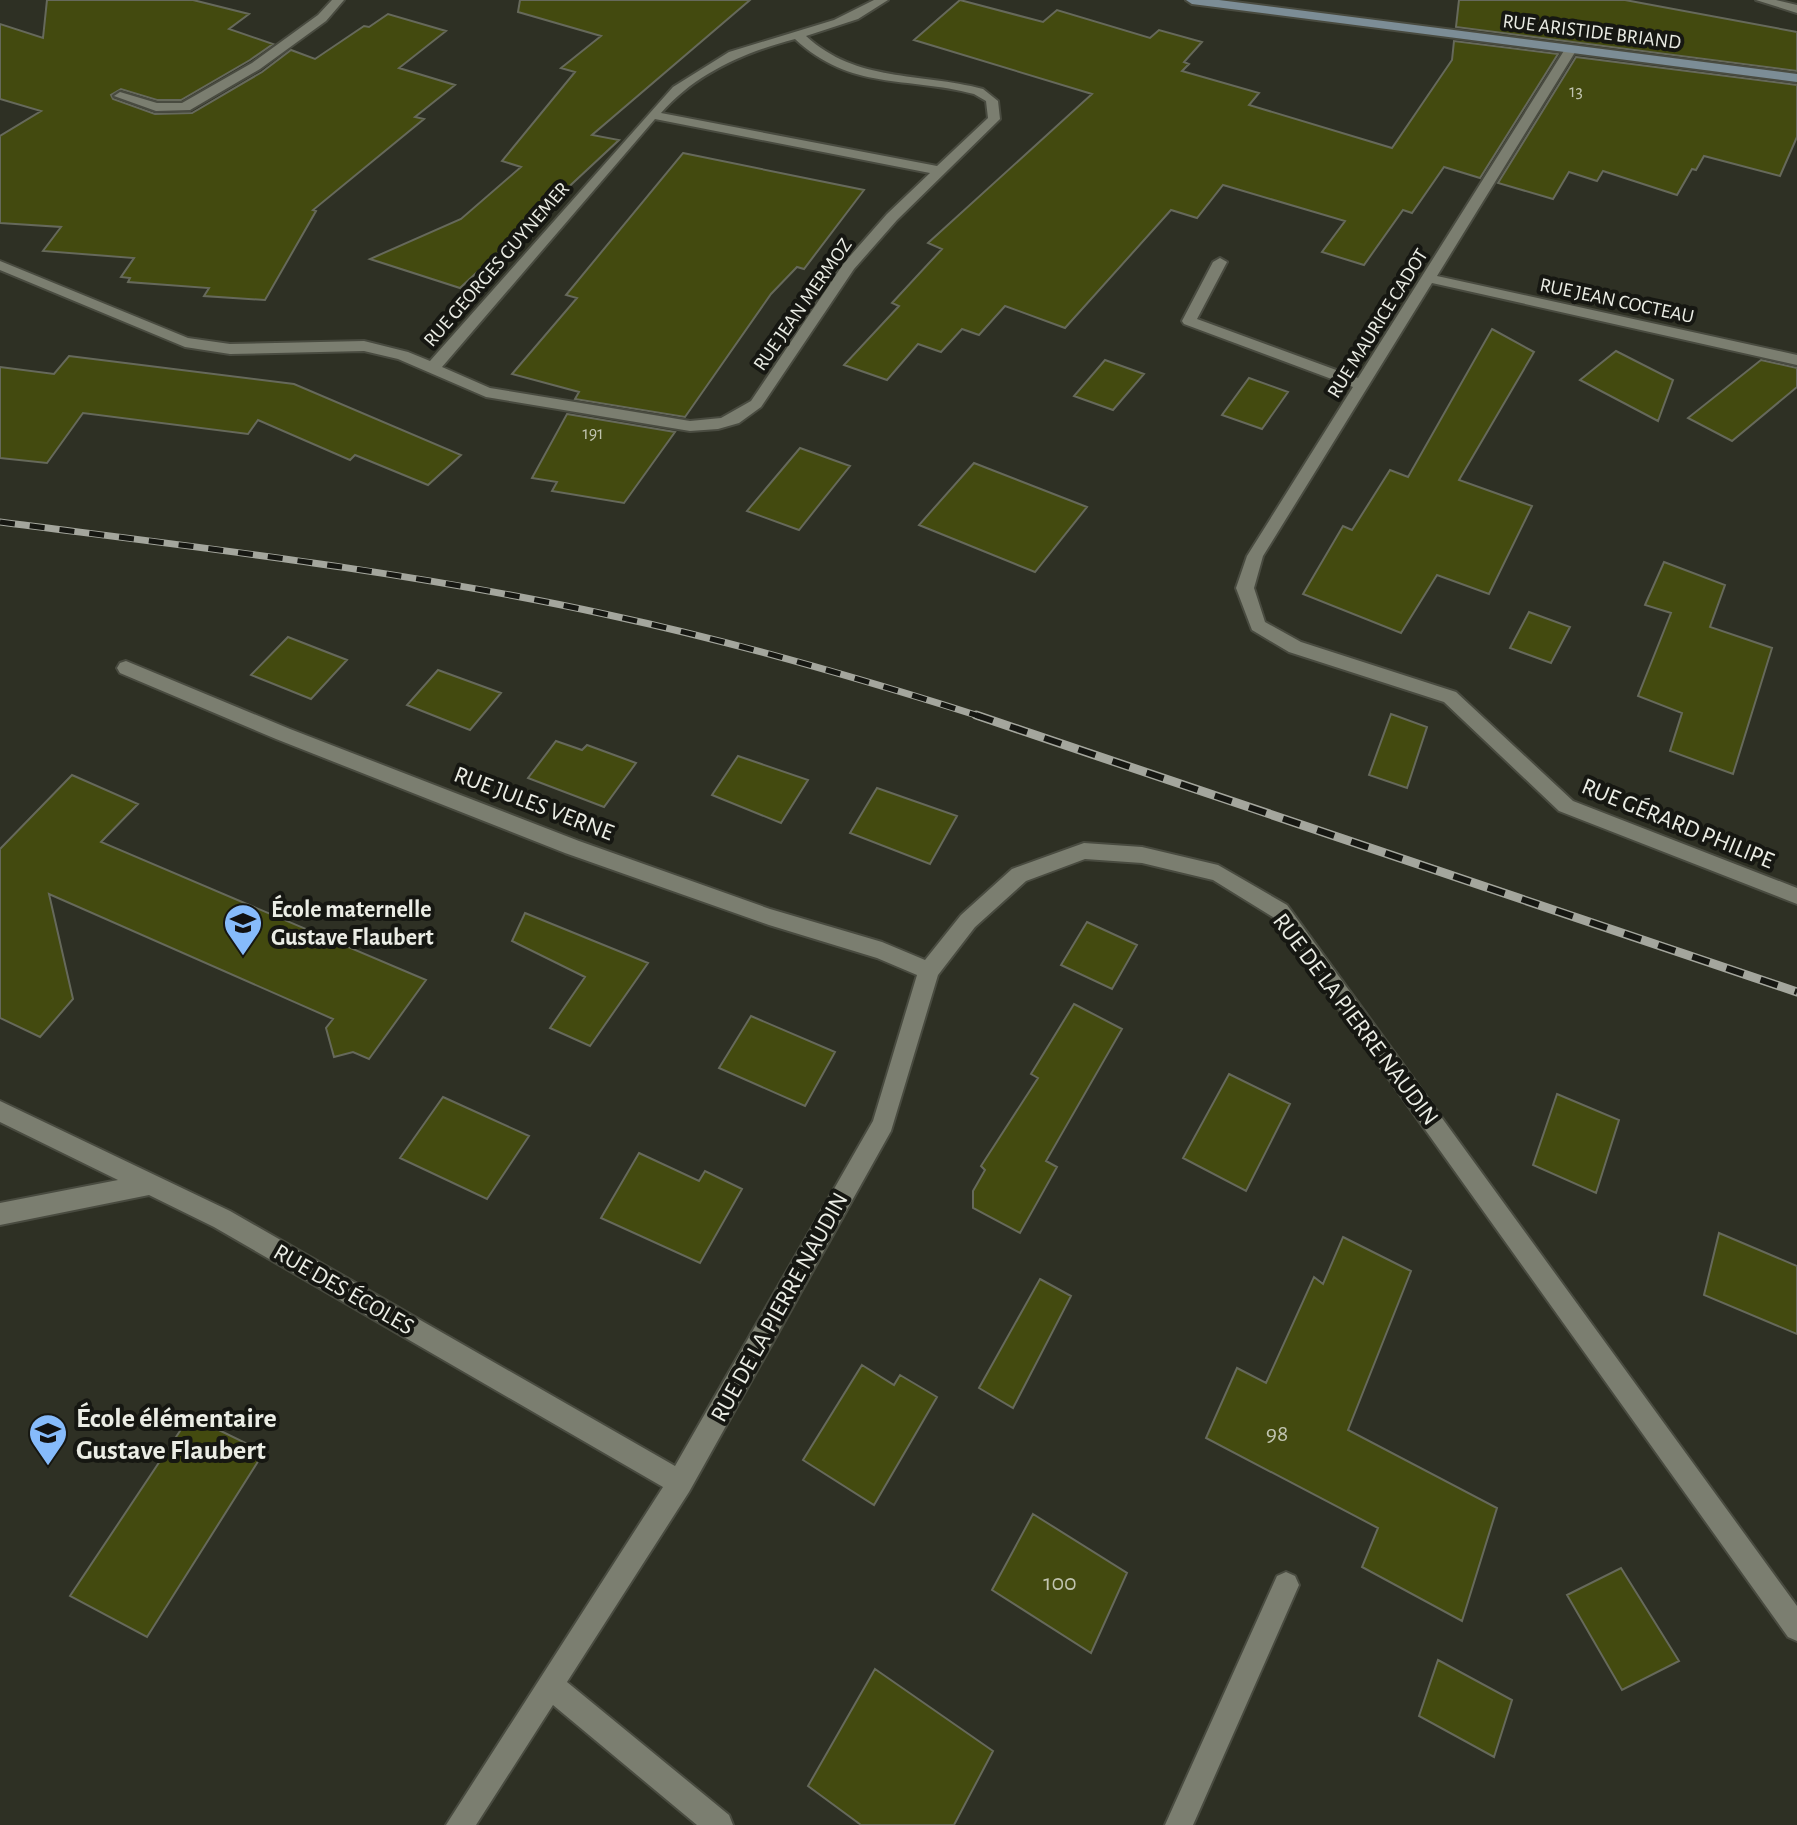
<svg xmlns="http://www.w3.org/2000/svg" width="1797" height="1825" font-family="'Alegreya Sans',sans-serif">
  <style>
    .building { fill: #434a0f; stroke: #66695b; stroke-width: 2 }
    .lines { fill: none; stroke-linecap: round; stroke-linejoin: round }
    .minor-casing { stroke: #494b40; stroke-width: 4 }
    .secondary-casing { stroke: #494b40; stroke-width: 4 }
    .minor { fill: #7b7e70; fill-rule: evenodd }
    .secondary { fill: #7c8d96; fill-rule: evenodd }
    .rail-far1-casing { stroke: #a4a69d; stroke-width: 7 }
    .rail-casing { stroke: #a4a69d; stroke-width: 9 }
    .rail-far1 { stroke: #161712; stroke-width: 5; stroke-dasharray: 15; stroke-linecap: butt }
    .rail { stroke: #161712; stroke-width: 6; stroke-dasharray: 18; stroke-linecap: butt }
    .labels { text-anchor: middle; stroke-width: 8; stroke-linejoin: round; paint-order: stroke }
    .far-number-label { font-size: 18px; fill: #c1c4b0 }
    .far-street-label { font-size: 20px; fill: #ebede5; stroke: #161712 }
    .street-label { font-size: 24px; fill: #ebede5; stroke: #161712 }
    .poi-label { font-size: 24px; font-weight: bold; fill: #ebede5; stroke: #161712; text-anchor: start }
    .near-number-label { font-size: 24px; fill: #c1c4b0 }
    .near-poi-label { font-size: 28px; font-weight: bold; fill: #ebede5; stroke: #161712; text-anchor: start }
  </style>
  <rect width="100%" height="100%" fill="#2e3024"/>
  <path class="building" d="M47 0H193L249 14 229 29 273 44 250 60 181 100H157L121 89 111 95 113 99 155 114 192 113 262 72 291 50 315 59 364 26 369 27 388 14 446 31 399 68 455 85 415 117 424 119 313 210 316 211 265 300 204 296 209 288 128 282 130 278 121 277 134 258 43 251 61 227 0 223V136L41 111 0 99V24L43 38Z
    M520 0H750L592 135 619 140 460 288 370 259 461 219 521 167 502 161 575 72 561 68 601 36 518 12Z
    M960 0 1043 22 1057 10 1150 38 1159 30 1202 42 1184 62 1189 64 1182 71 1259 93 1249 105 1392 148 1452 60 1454 41 1558 54 1480 178 1444 167 1412 213 1403 210 1364 265 1322 252 1345 221 1223 185 1197 218 1171 210 1065 328 1005 306 979 335 962 329 941 352 918 344 887 380 844 365 899 306 892 303 942 249 928 243 1092 94 914 40Z
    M1459 0H1625L1797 32V71L1456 27Z
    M1576 57 1797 85V137L1780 176 1704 156 1696 170 1692 169 1677 195 1603 171 1597 181 1569 172 1553 199 1498 183Z
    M683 153 864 190 804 269 797 267 771 294 685 417 575 399 579 392 512 374 577 298 566 295Z
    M1492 329 1534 352 1459 480 1532 506 1489 594 1437 575 1401 633 1303 594 1343 526 1352 530 1390 470 1408 477Z
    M1616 351 1673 380 1658 421 1580 380Z
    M69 356 294 384 461 455 428 485 355 455 350 460 258 420 248 434 83 413 47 463 0 458V367L54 374Z
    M1105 360 1144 374 1113 410 1074 396Z
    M1761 360 1797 368V387L1732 441 1688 418Z
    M1249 378 1288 392 1262 429 1222 415Z
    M567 414 675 432 624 503 552 491 557 482 532 478Z
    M800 448 850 466 799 530 747 511Z
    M974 463 1087 507 1035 572 919 525Z
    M1664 562 1725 585 1710 627 1772 648 1733 774 1670 751 1682 713 1638 696 1671 613 1645 605Z
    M1529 612 1570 627 1551 663 1510 648Z
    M288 637 347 660 311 699 251 675Z
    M438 670 501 693 470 730 407 705Z
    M1391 714 1427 727 1407 788 1369 775Z
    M556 741 582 750 587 745 636 763 604 807 528 778Z
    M738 756 808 780 781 823 712 795Z
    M72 775 138 804 101 842 426 980 369 1059 353 1052 334 1057 326 1028 333 1019 49 894 73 999 40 1037 0 1018V849Z
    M877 788 957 816 930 864 850 833Z
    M525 913 648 963 590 1046 550 1028 585 977 512 941Z
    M1087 922 1137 945 1112 989 1061 965Z
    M1074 1004 1122 1029 1046 1161 1057 1167 1020 1233 973 1208V1191L985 1170 981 1166 1038 1078 1031 1074Z
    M751 1016 835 1052 805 1106 719 1068Z
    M1229 1074 1290 1104 1246 1191 1183 1158Z
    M1557 1094 1619 1120 1596 1193 1533 1165Z
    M443 1097 529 1136 487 1199 400 1158Z
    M639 1153 699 1181 705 1171 742 1189 700 1263 601 1218Z
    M1719 1233 1797 1266V1334L1704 1295Z
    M1343 1237 1411 1271 1348 1430 1497 1508 1462 1621 1362 1567 1378 1528 1206 1438 1237 1368 1266 1383 1314 1277 1323 1284Z
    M1040 1279 1071 1296 1013 1408 979 1388Z
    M862 1365 894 1385 900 1375 937 1397 874 1505 803 1460Z
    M190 1416 264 1452 147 1637 70 1596Z
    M1033 1514 1127 1573 1091 1653 992 1590Z
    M1621 1568 1679 1661 1622 1690 1567 1595Z
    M1438 1660 1512 1700 1494 1757 1419 1716Z
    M875 1669 993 1751 954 1825H861L808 1786Z"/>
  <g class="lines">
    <g class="minor-casing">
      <path id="minor" d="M332 0H344L326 21 260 69 190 110 156 111 114 96 120 92 157 103H182L252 63 318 15Z
        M874 0H888L858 19 806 36C857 83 919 72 983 89L998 101 1000 119 897 220 854 269 761 407 739 423 718 429 690 431 486 397 398 359 364 351 230 354 185 347 0 270V261L188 338 230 344 364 341 408 352 430 361 673 87 729 52 834 20ZM795 39C851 91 906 76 974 94L986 101 988 118 937 166 661 113C696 73 745 52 795 39ZM655 119 930 173 887 214 844 263 751 401 721 418 690 421 490 388 442 367Z
        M1756 0H1776L1797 5V13Z
        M1567 46 1577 49 1437 276 1797 355V365L1432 283 1263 556 1254 588 1265 622 1301 642 1456 692 1573 801 1797 888V904L1559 811 1444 702 1289 652 1252 630 1236 588 1247 556 1353 387 1184 324 1182 321 1213 262 1220 258 1227 262 1197 319 1358 378Z
        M126 661 290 729 579 841 770 909 882 942 925 960 961 915 1012 869 1084 843 1142 847 1218 865 1287 905 1797 1606V1641L1788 1637 1273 917 1213 880 1142 863 1085 859 1026 881 975 927 938 975 891 1131 689 1492 567 1682 729 1815 733 1825H697L553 1705 476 1825H446L663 1487 214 1227 149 1195 0 1225V1203L118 1180 0 1122V1101L230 1211 675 1466 873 1121 917 975 877 958 769 925 565 853 276 739 120 673 117 668 120 663Z
        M1286 1572 1295 1576 1299 1585 1193 1825H1165L1277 1576Z"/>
    </g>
    <g class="secondary-casing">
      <path id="secondary" d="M1186 0H1219L1797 74V82L1192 4Z"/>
    </g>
    <use href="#minor" class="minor"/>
    <use href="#secondary" class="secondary"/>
    <g class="rail-far1-casing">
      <path id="rail-far1" d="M0 522C203 548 408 571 609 615 735 642 859 678 982 717"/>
    </g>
    <g class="rail-casing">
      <path id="rail" d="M976 715 1797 992"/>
    </g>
    <use href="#rail-far1" class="rail-far1"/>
    <use href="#rail" class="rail"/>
  </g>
  <defs>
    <g id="school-pin" transform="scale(2)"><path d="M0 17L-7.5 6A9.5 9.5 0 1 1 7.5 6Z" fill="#86bbfb" stroke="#161712"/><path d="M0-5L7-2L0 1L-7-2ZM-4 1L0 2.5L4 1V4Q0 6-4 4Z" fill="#111"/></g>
  </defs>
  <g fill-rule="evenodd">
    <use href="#school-pin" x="243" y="923"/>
    <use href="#school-pin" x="48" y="1433"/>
  </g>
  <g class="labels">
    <g class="far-number-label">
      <text x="1576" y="97">13</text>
      <text x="593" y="439">191</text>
    </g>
    <g class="far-street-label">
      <text transform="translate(1592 31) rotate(7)" y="7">RUE ARISTIDE BRIAND</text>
      <text transform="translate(496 264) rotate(-49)" y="7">RUE GEORGES GUYNEMER</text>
      <text transform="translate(1617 300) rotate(12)" y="7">RUE JEAN COCTEAU</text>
      <text transform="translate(802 304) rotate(-55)" y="7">RUE JEAN MERMOZ</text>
      <text transform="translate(1377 323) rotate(-58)" y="7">RUE MAURICE CADOT</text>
    </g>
    <g class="street-label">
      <text transform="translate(534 803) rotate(21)" y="8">RUE JULES VERNE</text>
      <text transform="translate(1678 823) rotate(22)" y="8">RUE GÉRARD PHILIPE</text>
      <text transform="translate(1356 1019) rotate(53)" y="8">RUE DE LA PIERRE NAUDIN</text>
      <text transform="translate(344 1289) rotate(30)" y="8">RUE DES ÉCOLES</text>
      <text transform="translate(779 1307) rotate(-61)" y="8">RUE DE LA PIERRE NAUDIN</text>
    </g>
    <g class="poi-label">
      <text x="271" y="917">École maternelle<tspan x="271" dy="28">Gustave Flaubert</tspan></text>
    </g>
    <g class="near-number-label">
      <text x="1277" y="1441">98</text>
      <text x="1060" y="1590">100</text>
    </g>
    <g class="near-poi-label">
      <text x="76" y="1427">École élémentaire<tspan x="76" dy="32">Gustave Flaubert</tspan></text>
    </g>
  </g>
</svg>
